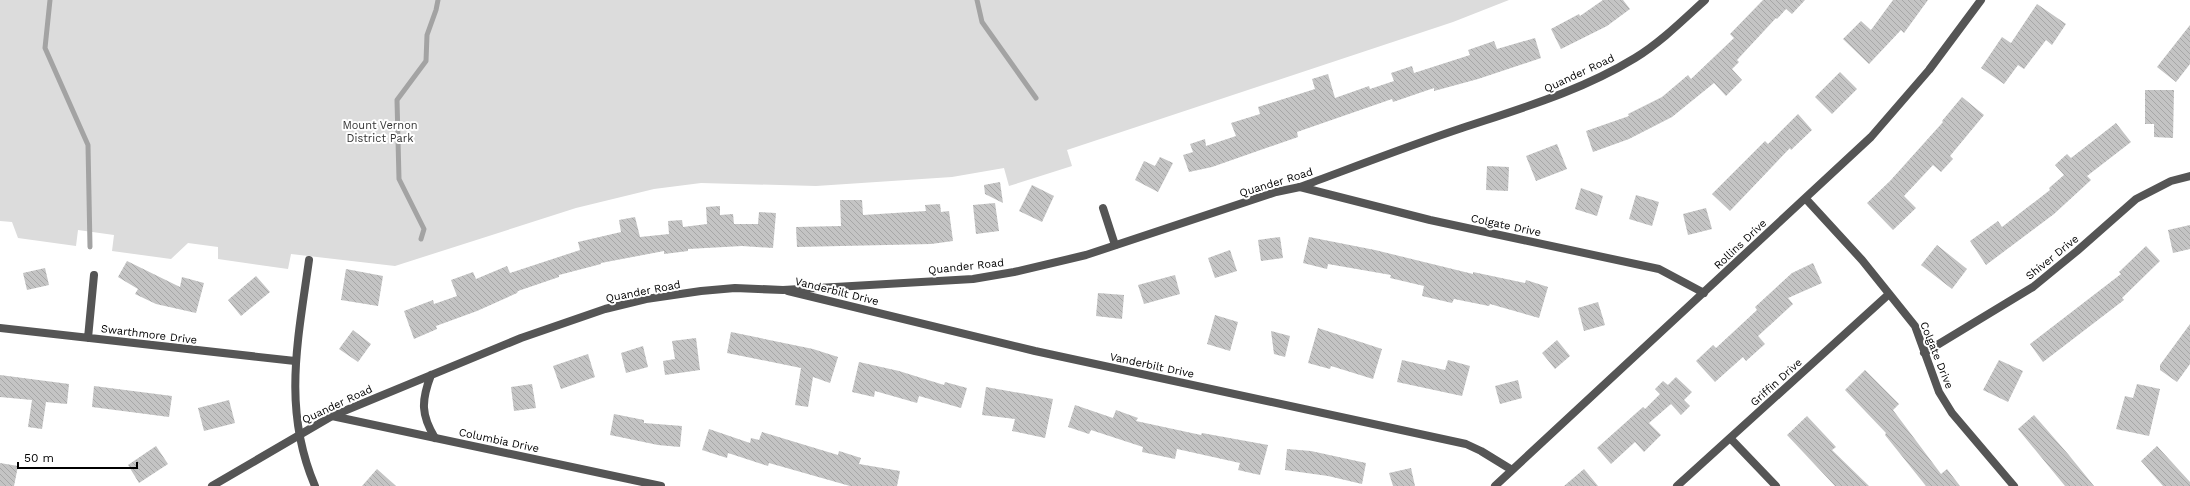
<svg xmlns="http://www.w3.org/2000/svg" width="2190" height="486" font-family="'Work Sans',sans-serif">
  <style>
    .park { fill: #dcdcdc }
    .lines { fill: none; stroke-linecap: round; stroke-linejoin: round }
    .stream { stroke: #a3a3a3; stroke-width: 5 }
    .building { fill: url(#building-back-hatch) }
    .minor { stroke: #555; stroke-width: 8 }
    .tertiary { stroke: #555; stroke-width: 8 }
    .labels { text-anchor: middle; stroke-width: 4; stroke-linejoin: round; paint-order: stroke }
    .street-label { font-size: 11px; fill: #000; stroke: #fff }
    .park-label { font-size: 11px; fill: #333; stroke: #fff }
  </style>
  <defs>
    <pattern id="building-back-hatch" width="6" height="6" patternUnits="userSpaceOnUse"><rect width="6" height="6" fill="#c4c4c4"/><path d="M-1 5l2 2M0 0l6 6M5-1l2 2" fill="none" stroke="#a7a7a7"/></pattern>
  </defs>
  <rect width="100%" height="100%" fill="#fff"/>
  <path class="park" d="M0 0H1509L1453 22 1067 150 1072 166 1009 186 1004 168 952 177 816 186 701 183 654 189 576 208 395 266 291 254 288 269 218 259V247L188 243 171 259 112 251 114 235 78 230 76 246 18 238 12 222 0 221Z"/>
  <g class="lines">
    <path class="stream" d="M50 0 45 48 88 145 90 247
      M977 0 982 22 1036 98
      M421 239 424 229 399 179 397 100 426 61 427 35 436 10 438 0"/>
  </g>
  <path class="building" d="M1603 0H1623L1630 9 1607 26 1561 49 1551 29 1579 14 1580 16Z
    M1763 0H1805L1792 14 1786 9 1777 19 1776 18 1737 60 1739 62 1732 69 1742 80 1726 96 1714 83 1672 117 1629 139 1593 152 1586 131 1629 116 1628 114 1662 97 1688 75 1691 79 1734 38 1730 34Z
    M1893 0H1928L1904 33 1901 30 1869 64 1843 39 1861 21 1871 30Z
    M2037 4 2066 24 2052 45 2046 40 2024 69 2018 65 2004 84 1981 68 2002 37 2011 43Z
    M2190 25V64L2176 82 2157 67Z
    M1535 38 1541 58 1478 79 1434 91V88L1393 102 1392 99 1297 132 1298 137 1269 147 1212 167 1189 172 1183 155 1193 152 1190 144 1205 139 1206 146 1236 136 1231 123 1260 114 1258 107 1315 89 1312 79 1328 74 1335 98 1369 86 1370 89 1394 81 1391 73 1412 66 1414 73 1470 55 1468 50 1494 41 1497 49Z
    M1840 72 1857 89 1832 114 1815 97Z
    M2145 90H2174L2173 138 2154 137V124H2145Z
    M1962 97 1984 115 1950 156 1953 159 1941 172 1933 165 1904 196 1916 208 1893 230 1867 203 1890 181 1943 122 1942 121Z
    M1798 114 1812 130 1791 150 1790 148 1730 211 1712 194 1765 141 1768 144Z
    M2116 123 2131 142 2087 176 2091 180 2054 214 1986 265 1970 241 1998 221 2002 227 2050 190 2049 188 2064 175 2055 165 2067 154 2071 158Z
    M1557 144 1567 169 1536 181 1526 156Z
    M1160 157 1173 163 1158 192 1135 180 1144 161 1155 166Z
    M1487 166 1509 167 1508 191 1486 190Z
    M1000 182 1003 203 985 194 984 185Z
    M1032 185 1054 196 1042 222 1019 211Z
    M1581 188 1603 196 1597 216 1575 209Z
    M1636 195 1659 202 1652 226 1629 219Z
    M840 200H862L863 215 926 211 925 205 940 204 941 212 949 211 953 241 931 244 797 247 796 227 841 226Z
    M995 203 999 231 976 234 973 205Z
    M720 206V215L733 214 734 224H758L759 212 776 213 773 248 742 246 688 249V251L664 254V251L601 263V264L559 275V277L518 291 517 293 477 311 436 326 437 329 414 339 404 311 433 300 434 304 457 296 451 280 473 272 476 279 507 266 510 273 580 250 578 242 621 232 619 220 635 217 640 237 669 234 668 221 682 220 683 227 707 224 706 207Z
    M1706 208 1712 229 1688 235 1683 214Z
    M2190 225V249L2173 253 2168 230Z
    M1280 237 1283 258 1261 261 1258 240Z
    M1309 237 1375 250 1473 274V272L1525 283 1526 280 1548 287 1539 318 1490 304 1489 306 1454 299 1452 303 1422 296 1424 286 1390 278 1391 275 1328 264 1327 269 1303 263Z
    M1937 245 1967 269 1952 289 1921 265Z
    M2146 246 2160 261 2122 298 2124 300 2043 362 2030 344 2121 274 2119 272Z
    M1230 250 1237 271 1215 278 1208 258Z
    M127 261 180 287 182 277 204 283 196 313 156 304 135 294 138 289 118 277Z
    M1813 263 1822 283 1788 298 1793 304 1758 336 1765 344 1746 361 1743 357 1715 382 1696 361 1713 345 1716 348 1757 310 1755 307 1792 273Z
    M45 268 49 285 27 290 23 273Z
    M346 269 383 276 378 306 341 300Z
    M1175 275 1180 294 1144 304 1138 285Z
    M256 276 270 292 241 316 228 300Z
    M1098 293 1124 295 1122 319 1096 316Z
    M1598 302 1605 325 1584 331 1578 308Z
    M1215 315 1238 322 1230 351 1207 344Z
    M2190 324V364L2177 382 2160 370V365Z
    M1318 328 1382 349 1373 379 1331 366 1330 369 1308 363Z
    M353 330 371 344 358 362 339 349Z
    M1271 331 1290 336 1285 357 1274 354Z
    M731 332 813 349 838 357 830 383 813 377 808 407 795 405 801 368 727 353Z
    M696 338 700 370 665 375 663 361 675 359 672 341Z
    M1557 340 1570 356 1555 369 1542 353Z
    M643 346 648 367 626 373 621 353Z
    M588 354 595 377 561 389 553 366Z
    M1402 360 1445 370 1448 360 1470 366 1462 396 1397 382Z
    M1999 360 2023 371 2008 402 1983 390Z
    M859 362 899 371 944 385 945 382 967 388 961 408 919 396 917 403 875 391 874 397 852 392Z
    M1865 370 1899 404 1893 410 1941 474 1947 469 1960 486H1926L1885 435 1886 433 1845 390Z
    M0 375 69 384 67 404 46 402 42 429 28 427 32 400 0 397Z
    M1676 377 1692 392 1684 400 1690 406 1681 415 1671 404 1649 423 1661 435 1644 452 1635 442 1611 464 1597 448 1643 407 1645 409 1660 394 1655 389 1663 381 1668 385Z
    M1518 380 1522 398 1500 404 1495 386Z
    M532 384 536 408 514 411 511 387Z
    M2137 384 2160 389 2149 436 2116 429 2125 396 2133 398Z
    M94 386 172 396 169 417 92 407Z
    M986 387 1053 399 1045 438 1012 431 1015 419 982 415Z
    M229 400 235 423 204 431 198 408Z
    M1075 405 1113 418 1116 410 1138 418 1136 421 1201 435 1202 433 1268 445 1260 475 1238 470 1240 463 1177 449 1175 459 1142 452 1143 447 1091 430 1089 434 1068 427Z
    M614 414 644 420V423L682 426 680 447 658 445 610 435Z
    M2034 415 2068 454 2094 486H2065L2018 429Z
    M1807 416 1836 447 1832 450 1869 486H1835L1787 435Z
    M709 429 750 443 751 438 759 440 762 432 838 455 839 451 861 458 859 464 900 471 897 486H850L769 463 768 466 728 453 727 458 702 450Z
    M156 446 168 464 139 483 128 465Z
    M2157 446 2190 482V486H2163L2141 461Z
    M1287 449 1311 451 1366 463 1362 484 1328 476 1285 470Z
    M0 463 18 466 14 486H0Z
    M1411 468 1415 486H1393L1389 473Z
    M377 469 396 486H362Z
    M1584 469 1598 486H1564Z"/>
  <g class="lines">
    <path class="minor" d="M1300 187 1430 220 1659 269 1704 293
      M1806 199 1862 260 1915 326 1939 392 1952 413 2014 486
      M1103 208 1115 245
      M309 260C298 340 282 409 315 486
      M788 291 1035 351 1466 444 1481 451 1512 470
      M0 328 295 361
      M88 338 94 275
      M1924 353 2033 287 2077 251 2136 199 2171 181 2190 176
      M332 416 661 486
      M1730 438 1776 486
      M1495 486 1871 137 1929 70 1981 0
      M1677 486 1889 294"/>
    <path class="tertiary" d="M431 375C421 401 421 415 435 438
      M212 486 332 416 521 338 605 309 646 299 701 291 735 288 783 290 973 279 1014 272 1086 255 1276 192 1300 187C1354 167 1408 146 1462 128 1522 108 1581 91 1635 58 1661 42 1683 20 1705 0"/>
  </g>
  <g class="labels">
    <g class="street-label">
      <text transform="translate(1579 73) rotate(-25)" y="4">Quander Road</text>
      <text transform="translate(1276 182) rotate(-17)" y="4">Quander Road</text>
      <text transform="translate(1506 225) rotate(12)" y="4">Colgate Drive</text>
      <text transform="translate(1740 244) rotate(-43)" y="4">Rollins Drive</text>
      <text transform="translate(2052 257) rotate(-39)" y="4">Shiver Drive</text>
      <text transform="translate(966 266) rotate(-6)" y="4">Quander Road</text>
      <text transform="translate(643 291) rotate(-11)" y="4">Quander Road</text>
      <text transform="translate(837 291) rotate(14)" y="4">Vanderbilt Drive</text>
      <text transform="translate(149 334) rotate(7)" y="4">Swarthmore Drive</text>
      <text transform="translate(1937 355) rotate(68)" y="4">Colgate Drive</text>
      <text transform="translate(1152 365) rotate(12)" y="4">Vanderbilt Drive</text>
      <text transform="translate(1776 382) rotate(-42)" y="4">Griffin Drive</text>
      <text transform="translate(337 404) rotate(-25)" y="4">Quander Road</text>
      <text transform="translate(499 440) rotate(12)" y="4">Columbia Drive</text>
    </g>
    <g class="park-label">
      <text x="380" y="129">Mount Vernon<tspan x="380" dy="13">District Park</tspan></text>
    </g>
  </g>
  <path d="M18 462v6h119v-6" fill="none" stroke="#000000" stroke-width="2"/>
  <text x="24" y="462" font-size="12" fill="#000000" stroke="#ffffff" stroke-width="3" paint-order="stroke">50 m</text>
</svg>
